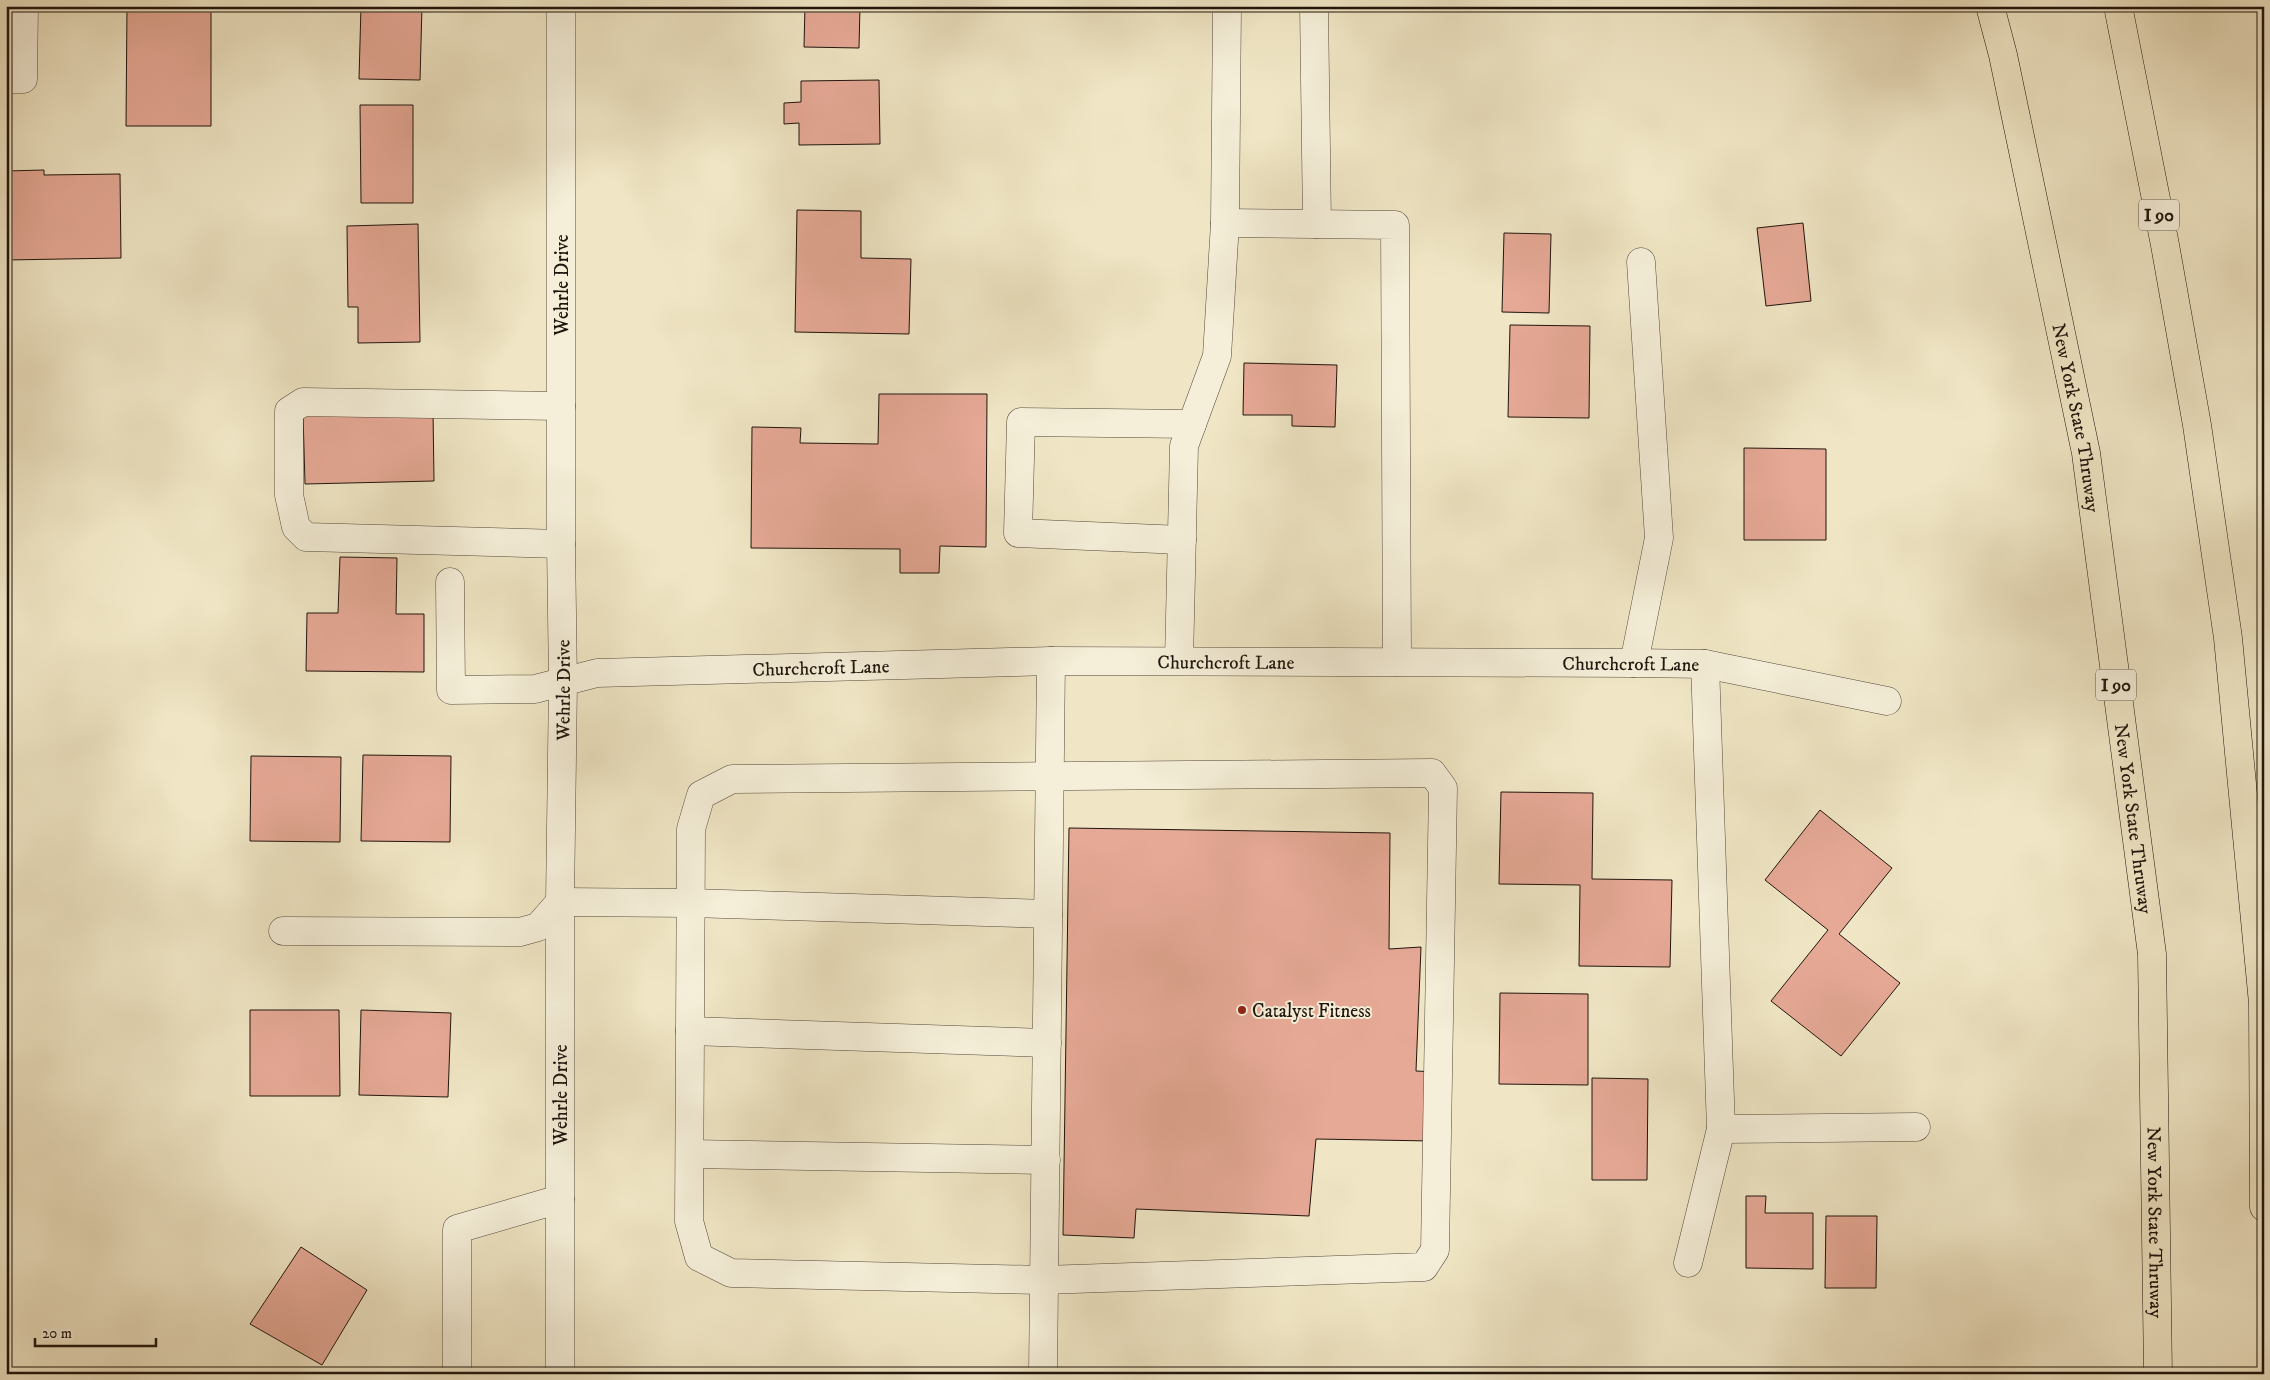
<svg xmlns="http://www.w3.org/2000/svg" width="2270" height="1380" font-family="'IM FELL DW Pica',serif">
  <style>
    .building { fill: #e6a996; stroke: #1f140d }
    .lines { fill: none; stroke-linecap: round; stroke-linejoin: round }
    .minor-casing { stroke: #53483b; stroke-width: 29 }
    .highway-casing { stroke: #1f140d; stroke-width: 29 }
    .minor { stroke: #f5efd9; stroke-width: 28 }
    .highway { stroke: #f0e6c5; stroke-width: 28 }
    .poi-dot { fill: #8f2418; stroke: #f5efd9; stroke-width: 2 }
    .labels { text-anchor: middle; stroke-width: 4; stroke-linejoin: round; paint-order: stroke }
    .shield { fill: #f5efd9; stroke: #5f564a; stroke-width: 1 }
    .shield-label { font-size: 18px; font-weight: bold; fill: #1f140d }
    .street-label { font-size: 19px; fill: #1f140d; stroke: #f5efd9 }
    .poi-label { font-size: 19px; fill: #1f140d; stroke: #f5efd9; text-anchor: start }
  </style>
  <rect width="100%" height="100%" fill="#f0e6c5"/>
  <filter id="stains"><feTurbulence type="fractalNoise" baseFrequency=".004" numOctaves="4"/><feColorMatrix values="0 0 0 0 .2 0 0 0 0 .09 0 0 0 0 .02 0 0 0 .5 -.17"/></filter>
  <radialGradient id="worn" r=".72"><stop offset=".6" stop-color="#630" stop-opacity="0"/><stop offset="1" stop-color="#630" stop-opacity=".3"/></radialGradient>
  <path class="building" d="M127 6H211V126H126Z
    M361 6H422L420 80 359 79Z
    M805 6H860L859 48 804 47Z
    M879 80 880 144 799 145V123L784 124V103L801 102V81Z
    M360 105H413V203H361Z
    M44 170V175L120 174 121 258 6 260V171Z
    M797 210 861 211V258L911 259 909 334 795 332Z
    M1803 223 1811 301 1766 306 1757 228Z
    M418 224 420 342 358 343V307H348L347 226Z
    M1504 233 1551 234 1549 313 1502 312Z
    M1510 325 1590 326 1589 418 1508 417Z
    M1244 363 1337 365 1335 427 1292 426V415H1243Z
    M879 394H987L986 547 940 546 939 573H900V549L751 548 752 427 801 428 800 443 878 444Z
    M433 411 434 481 305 484 303 414Z
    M1744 448 1826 449V540H1744Z
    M340 557 397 558 396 614H424V672L306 671 307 613H338Z
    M363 755 451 756 450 842 361 841Z
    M251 756 341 757 340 842 250 841Z
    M1501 792 1593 793 1592 879 1672 880 1670 967 1579 966 1580 885 1499 884Z
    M1820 810 1892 868 1839 934 1900 983 1841 1056 1771 1001 1828 930 1765 880Z
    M1069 828 1390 833 1389 949 1421 947 1416 1071 1438 1072 1432 1141 1316 1139 1309 1216 1136 1209 1134 1238 1063 1235Z
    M1500 993 1588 994V1085L1499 1084Z
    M250 1010H339L340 1096H250Z
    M361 1010 451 1013 448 1097 359 1095Z
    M1592 1078 1648 1079 1647 1180H1592Z
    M1746 1196H1766L1765 1213H1813V1269L1746 1268Z
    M1826 1216H1877L1876 1288H1825Z
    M301 1247 367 1290 322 1365 250 1324Z"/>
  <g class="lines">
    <g class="minor-casing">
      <g id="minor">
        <path d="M1314 6 1317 224"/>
        <path d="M6 79H23L24 6"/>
        <path d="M1225 223 1227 6"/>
        <path d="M561 406 303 402 289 411V495L296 527 306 537 561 544"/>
        <path d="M1182 540 1018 533 1021 422 1192 424"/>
        <path id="s1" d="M450 582 451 690 535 689 597 673 1051 661 1634 663 1705 664 1887 701"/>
        <path d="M1179 661 1184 446 1217 356 1225 223 1395 225 1397 662"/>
        <path d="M1634 663 1659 538 1641 262"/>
        <path d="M1432 773 1443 788 1435 1250 1424 1267 1044 1280 731 1273 699 1257 689 1221 690 1031 691 829 701 795 732 779Z"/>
        <path d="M283 931 520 932 538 927 560 902 691 903 1048 914"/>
        <path d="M690 1031 1047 1043"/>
        <path d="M1721 1129 1916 1127"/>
        <path d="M690 1154 1046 1160"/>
        <path d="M1688 1263 1721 1129 1705 664"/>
        <path d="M457 1374V1229L560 1199"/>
        <path id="s2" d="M560 1374V902L563 683 561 544V6"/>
        <path d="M1043 1374 1051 661"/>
      </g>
    </g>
    <g class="highway-casing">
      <g id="highway">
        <path id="s3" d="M1990 6 2003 55 2086 453 2152 954 2158 1374"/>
        <path d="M2118 6 2165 245 2197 425 2228 638 2263 1003 2264 1207"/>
      </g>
    </g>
    <use href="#minor" class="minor"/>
    <use href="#highway" class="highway"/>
  </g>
  <circle class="poi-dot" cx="1242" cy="1010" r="5"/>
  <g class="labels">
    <g class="shield">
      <rect x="2139" y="199.5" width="40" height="31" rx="4"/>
      <rect x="2096" y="669.5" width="40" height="31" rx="4"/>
    </g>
    <g class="shield-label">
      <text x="2159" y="221">I 90</text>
      <text x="2116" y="691">I 90</text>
    </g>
    <g class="street-label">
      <text transform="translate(561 285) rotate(-90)" y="7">Wehrle Drive</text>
      <text dy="7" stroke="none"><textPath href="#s3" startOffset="421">New York State Thruway</textPath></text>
      <text dy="7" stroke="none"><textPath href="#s1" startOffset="885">Churchcroft Lane</textPath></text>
      <text dy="7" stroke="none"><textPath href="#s1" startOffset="1290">Churchcroft Lane</textPath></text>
      <text dy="7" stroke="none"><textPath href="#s1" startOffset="480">Churchcroft Lane</textPath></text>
      <text dy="7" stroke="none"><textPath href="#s2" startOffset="684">Wehrle Drive</textPath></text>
      <text dy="7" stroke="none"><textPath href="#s3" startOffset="826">New York State Thruway</textPath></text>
      <text transform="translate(560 1095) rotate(-90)" y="7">Wehrle Drive</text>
      <text dy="7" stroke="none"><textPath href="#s3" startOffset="1231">New York State Thruway</textPath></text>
    </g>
    <g class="poi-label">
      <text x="1252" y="1017">Catalyst Fitness</text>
    </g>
  </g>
  <rect width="2270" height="1380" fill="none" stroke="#f0e6c5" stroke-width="25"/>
  <rect x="8" y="8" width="2255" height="1365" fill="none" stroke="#1f140d" stroke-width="2.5"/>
  <rect x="12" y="12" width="2245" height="1355" fill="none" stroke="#1f140d"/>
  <path d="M35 1338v8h121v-8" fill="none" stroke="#1f140d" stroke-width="2.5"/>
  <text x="42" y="1338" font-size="15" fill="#1f140d" stroke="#f5efd9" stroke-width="4" paint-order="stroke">20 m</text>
  <rect width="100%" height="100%" filter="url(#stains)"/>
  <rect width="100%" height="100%" fill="url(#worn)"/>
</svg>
